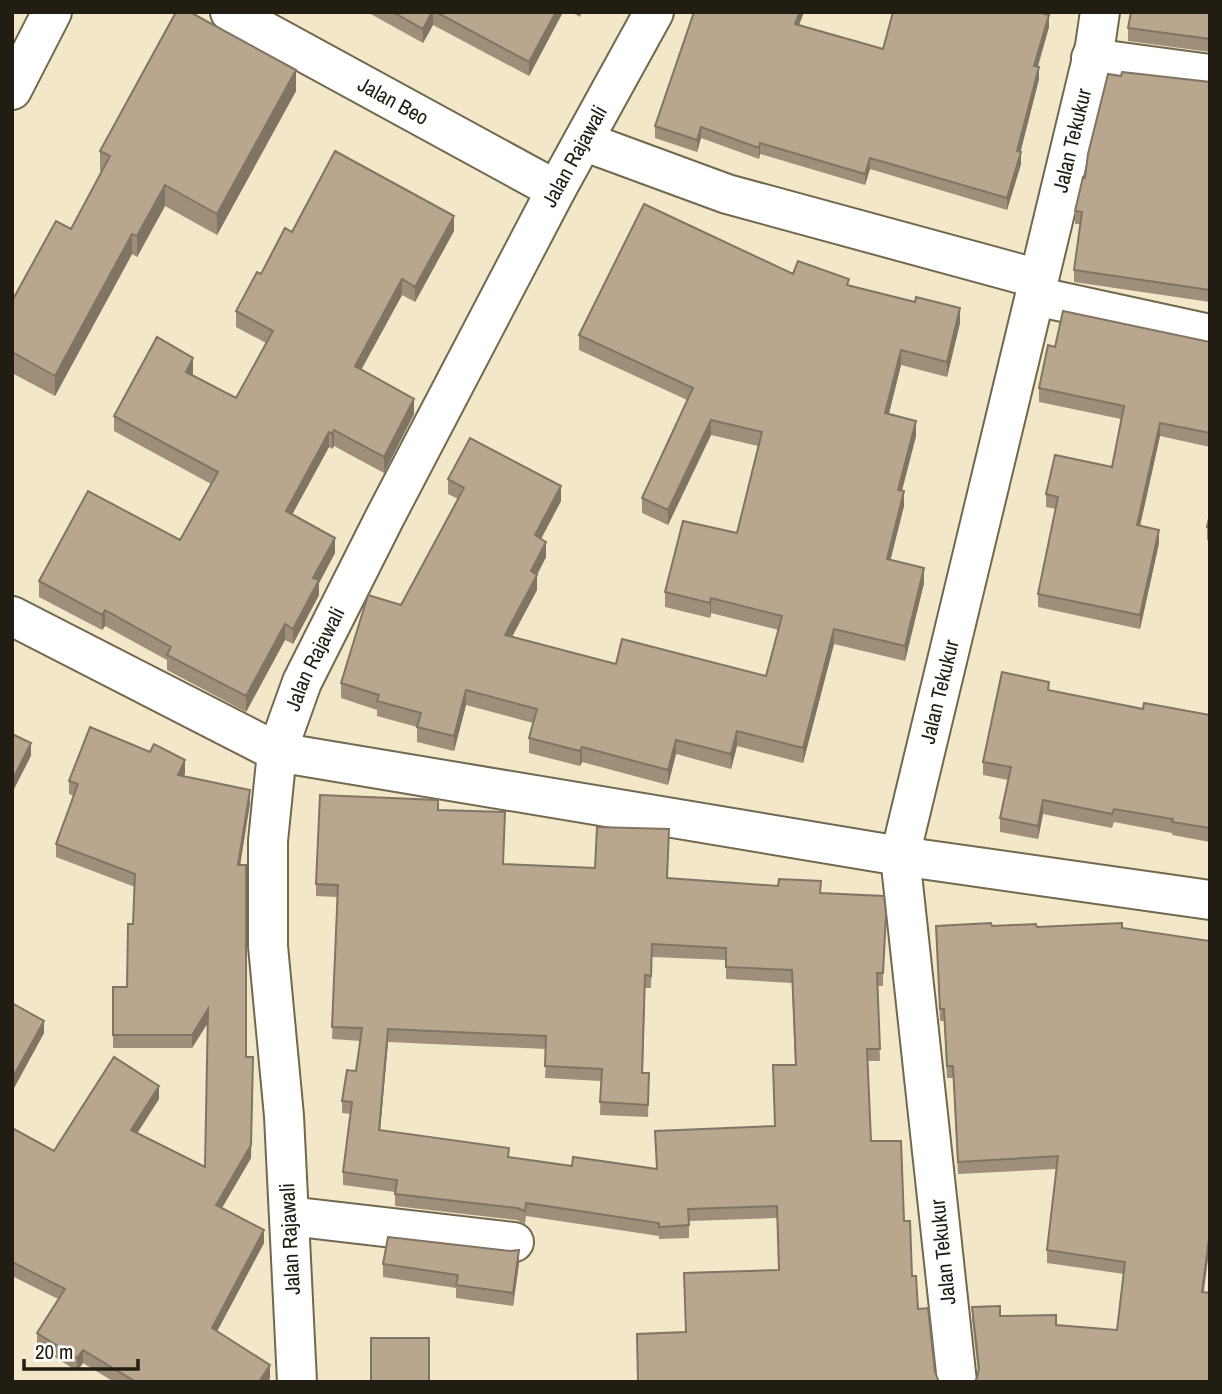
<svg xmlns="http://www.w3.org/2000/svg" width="1222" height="1394" font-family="'Archivo Narrow',sans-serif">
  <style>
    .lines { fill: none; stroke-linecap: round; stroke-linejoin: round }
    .minor-casing { stroke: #72684e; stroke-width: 42 }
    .minor { stroke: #fff; stroke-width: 38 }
    .wall { fill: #9f8f7a; fill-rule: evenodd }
    .shaded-wall { fill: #827463 }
    .building { fill: #b9a68e; stroke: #827463; stroke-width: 2; fill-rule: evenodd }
    .labels { text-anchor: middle; stroke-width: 6; stroke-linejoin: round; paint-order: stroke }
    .street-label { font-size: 21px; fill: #211d12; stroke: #fff }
  </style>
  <rect width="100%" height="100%" fill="#f3e7ca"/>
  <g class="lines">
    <g class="minor-casing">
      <g id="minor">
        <path id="s1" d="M230 12 556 190"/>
        <path d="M1091 58 1210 74"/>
        <path d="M12 90 52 12"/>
        <path d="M583 141 727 194 1039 279"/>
        <path d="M1035 296 1210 334"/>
        <path d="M12 616 277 752 900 856 1210 900"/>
        <path d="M289 1216 514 1242"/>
        <path id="s2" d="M297 1382 284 1116 268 946V841L277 752 302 682 385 517 556 190 654 12"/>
        <path id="s3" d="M957 1382 900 856 1095 46 1100 12"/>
      </g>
    </g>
    <use href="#minor" class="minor"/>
  </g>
  <path class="wall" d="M367 12H563L529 76 433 25 423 43Z
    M572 12H582L580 17Z
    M804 12 799 25 883 49 1049 27 1038 67 1039 79 1020 152 1021 164 1007 210 870 169 865 185 760 154 759 159 701 138 697 152 655 138V126Z
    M1210 12V52L1128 41V28Z
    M1121 76 1210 82V302L1074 282V270L1080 224H1075V211L1085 178Z
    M296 91 217 235 165 206 137 257 132 254 55 396 12 373V301L71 229 101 172 100 171V151Z
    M454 231 415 302 402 295 361 370 414 414 384 473 334 446 332 449 329 447 292 514 335 553 319 583V595L293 644 285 640 246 712 167 670V660L105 626 102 630 39 597V581L180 540 211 484 114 431V416L193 373 192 375 236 398 266 343 236 327V311L261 274 292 232Z
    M793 274 849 285 960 323 947 377 901 365 889 414 916 436 902 491 904 506 890 560 924 583 905 661 834 644 803 763 737 746 731 769 676 754 668 785 582 762 580 766 529 753V738L533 723 466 705 454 751 417 742V727L377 716V710L341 698V683L401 605 458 499 448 494V479L561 501 541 539 546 557 537 575V590L512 636 616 664 766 676 779 630 711 613 710 618 665 607V592L737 533 758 446 711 435 668 525 642 513V498L687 400 579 350V335Z
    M1210 342V447L1160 436 1140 526 1159 543 1140 629 1038 607V594L1056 509 1046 507V494L1112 467 1121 419 1039 402V388L1055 347Z
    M1210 514V541L1207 540V527Z
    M1049 690 1143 709 1210 715V842L1172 835V833L1114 822 1112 828 1043 814 1038 839 1000 832V818L1008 780 983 775V762Z
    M185 773 184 776 250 803 240 865 246 1057 251 1158 222 1208 264 1243 217 1331 270 1378 268 1382H114L83 1363 77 1371 37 1346V1333L58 1299 12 1276V1128L54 1151 159 1099 137 1133 205 1167 208 1023 192 1048H113V987H127L133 924 135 887 56 857V844L74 796 69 794V781Z
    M438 810 504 864 821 893 884 896 883 986H878L880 1061H868L871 1141 904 1221 686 1332 779 1270 777 1218 689 1221V1238L659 1239V1236L526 1216 525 1224 517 1220 395 1206V1192L343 1185V1172L351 1114 342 1113V1101L356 1071 361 1041 332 1039 337 897 316 896V884ZM652 957 726 960V979L792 983 795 1065 775 1126 657 1169 572 1166 509 1157 380 1130 388 1042 546 1049 545 1078 601 1081 600 1115 648 1117 649 1073H643L645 988H651Z
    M936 926H992L1122 928 1210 941V1244L1203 1292 1210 1382 977 1378 978 1373 972 1319V1307L1000 1316 1056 1325 1117 1330 1124 1274 1047 1263V1250L1056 1169 958 1174 953 1078H947L944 1021H940Z
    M12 1003 44 1033 14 1088 12 1087Z
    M519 1263 513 1306 456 1298V1288L383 1277V1264Z"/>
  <path class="shaded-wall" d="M432 12H433V25L423 43V29Z
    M556 12H563L529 76V62Z
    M800 12H804L795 36V24Z
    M1049 15V27L1034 77V66Z
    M1039 67V79L1018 162 1021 152V164L1007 210V198L1017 151Z
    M296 70V91L217 235V214Z
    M701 127V138L697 152V140Z
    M760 143V154L759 159V148Z
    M870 158V169L865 185V174Z
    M165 185V206L137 257V236Z
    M454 216V231L415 302V287Z
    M132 234V254L55 396V376Z
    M402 279V295L355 381V366Z
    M960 308V323L947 377V362Z
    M901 350V365L885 428V413Z
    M193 358V373L186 387V372Z
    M414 399V414L384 473V457Z
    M711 420V435L668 525V510Z
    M916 421V436L898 505V490Z
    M1160 423V436L1137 539V525Z
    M334 430V446L332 449V434Z
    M329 432V447L286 526V511Z
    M561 486V501L535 550V535Z
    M904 491V506L887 574V559Z
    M1159 530V543L1140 629V615Z
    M335 538V553L319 583V595L293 644V629L313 578Z
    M546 542V557L531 586V571Z
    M924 568V583L905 661V646Z
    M537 575V590L505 650V635Z
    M711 598V613L710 618V603Z
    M105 610V626L102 630V615Z
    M285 624V640L246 712V696Z
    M834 629V644L803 763V748Z
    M466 690V705L454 751V736Z
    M737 731V746L731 769V754Z
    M676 740V754L668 785V770Z
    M31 743V756L12 793V781Z
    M582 747V762L580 766V751Z
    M185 760V773L178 788V775Z
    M250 790V803L238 878V865Z
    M1043 800V814L1038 839V826Z
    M208 1009V1022L192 1048V1035Z
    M44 1021V1033L14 1088V1075Z
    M388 1029V1042L379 1142V1130Z
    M253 1070 251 1158 216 1218V1205Z
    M159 1086V1099L131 1143V1130Z
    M264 1230V1243L212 1341V1328Z
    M1210 1231V1244L1202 1305V1292Z
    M519 1250V1263L513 1306V1293Z
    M83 1350V1363L77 1371V1358Z
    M270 1365V1378L268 1382H259Z"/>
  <path class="building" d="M176 12H190L296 70 217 214 165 185 137 236 132 234 55 376 12 352V301L56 221 71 229 110 156 100 151Z
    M393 12H432L423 29Z
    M436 12H556L529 62Z
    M694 12H800L795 24 883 49 893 12H1039L1049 15 1034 66 1039 67 1017 151 1021 152 1007 198 870 158 865 174 760 143 759 148 701 127 697 140 655 126Z
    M1131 12H1210V39L1128 28Z
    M1122 72 1210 82V290L1074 270 1082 212 1075 211 1083 177 1085 178 1088 154 1108 74 1121 76Z
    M335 151 454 216 415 287 402 279 355 366 414 399 384 457 334 430 332 434 329 432 286 511 335 538 313 578 319 580 293 629 285 624 246 696 167 655 171 647 105 610 102 615 39 581 88 491 180 540 218 472 114 416 157 337 193 358 186 372 236 398 273 331 236 311 257 272 261 274 285 228 292 232Z
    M644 204 793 274 798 261 849 279 847 285 915 302 916 297 960 308 947 362 901 350 885 413 916 421 898 490 904 491 887 559 924 568 905 646 834 629 803 748 737 731 731 754 676 740 668 770 582 747 580 751 529 738 537 709 466 690 454 736 417 727 421 713 377 701 379 695 341 683 368 595 401 605 464 488 448 479 470 438 561 486 535 535 546 542 531 571 537 575 505 635 616 664 622 639 766 676 782 616 711 598 710 603 665 592 683 521 737 533 762 432 711 420 668 510 642 498 693 388 579 335Z
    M1063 311 1210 342V433L1160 423 1137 525 1159 530 1140 615 1038 594 1058 497 1046 494 1055 455 1112 467 1124 406 1039 388 1048 345 1055 347Z
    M1210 514V527H1207Z
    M1002 672 1049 682 1048 690 1143 709 1144 703 1210 715V828L1172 822 1173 819 1114 809 1112 814 1043 800 1038 826 1000 818 1011 767 983 762Z
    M90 727 150 752 154 744 185 760 178 775 250 790 238 865H246V1057H253L251 1145 216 1205 264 1230 212 1328 270 1365 259 1382H136L83 1350 77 1358 37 1333 65 1289 12 1262V1128L54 1151 114 1057 159 1086 131 1130 205 1167 208 1009 192 1035H113V987H127L128 924H133L135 874 56 844 78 784 69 781Z
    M12 734 31 743 12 781Z
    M320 795 438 800V810L505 812 503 864 595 868 597 827 669 829 667 878 778 886 779 879 821 881 820 893 884 896 886 914 883 973H877L880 1049H867L871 1141H901L904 1221H910L912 1276H916L918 1309 928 1308 935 1372 939 1382H638L637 1334 686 1332 684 1273 779 1270 777 1206 688 1209 689 1225 659 1227V1223L526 1203 525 1211 517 1208 395 1194 397 1180 343 1172 352 1102 342 1101 347 1070 356 1071 362 1028 332 1027 338 885 316 884ZM652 944 726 948V967L792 970 796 1065H773L775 1126 655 1131 657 1169 573 1157 572 1166 508 1157 509 1148 379 1130 388 1029 546 1036 545 1066 602 1069 600 1102 648 1105 649 1073H642L645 975 651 976Z
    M991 923 992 926 1036 924 1037 927 1122 923V928L1210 941V1231L1202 1292 1210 1293V1382H974L977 1378 979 1368 972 1307 1000 1306V1316L1056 1315V1325L1117 1330 1125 1262 1047 1250 1058 1156 958 1162 953 1066H947L944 1009H940L936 926Z
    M12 1003 44 1021 14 1075 12 1074Z
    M388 1237 511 1251 519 1250 513 1293 456 1285 458 1275 383 1264Z
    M371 1338H429V1382H371Z"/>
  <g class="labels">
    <g class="street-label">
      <text dy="7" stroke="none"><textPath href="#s1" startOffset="186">Jalan Beo</textPath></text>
      <text dy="7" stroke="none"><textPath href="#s3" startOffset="1265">Jalan Tekukur</textPath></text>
      <text dy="7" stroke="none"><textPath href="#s2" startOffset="1298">Jalan Rajawali</textPath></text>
      <text dy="7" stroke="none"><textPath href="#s2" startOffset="732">Jalan Rajawali</textPath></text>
      <text dy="7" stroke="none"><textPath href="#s3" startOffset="698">Jalan Tekukur</textPath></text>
      <text transform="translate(290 1239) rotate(-93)" y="7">Jalan Rajawali</text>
      <text transform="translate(943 1252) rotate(-96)" y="7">Jalan Tekukur</text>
    </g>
  </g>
  <rect width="1222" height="1394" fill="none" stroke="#211d12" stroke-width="28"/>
  <path d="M24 1359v10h114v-10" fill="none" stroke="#211d12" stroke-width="3.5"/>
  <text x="35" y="1359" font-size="21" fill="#211d12" stroke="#ffffff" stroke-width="5" paint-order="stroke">20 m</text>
</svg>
